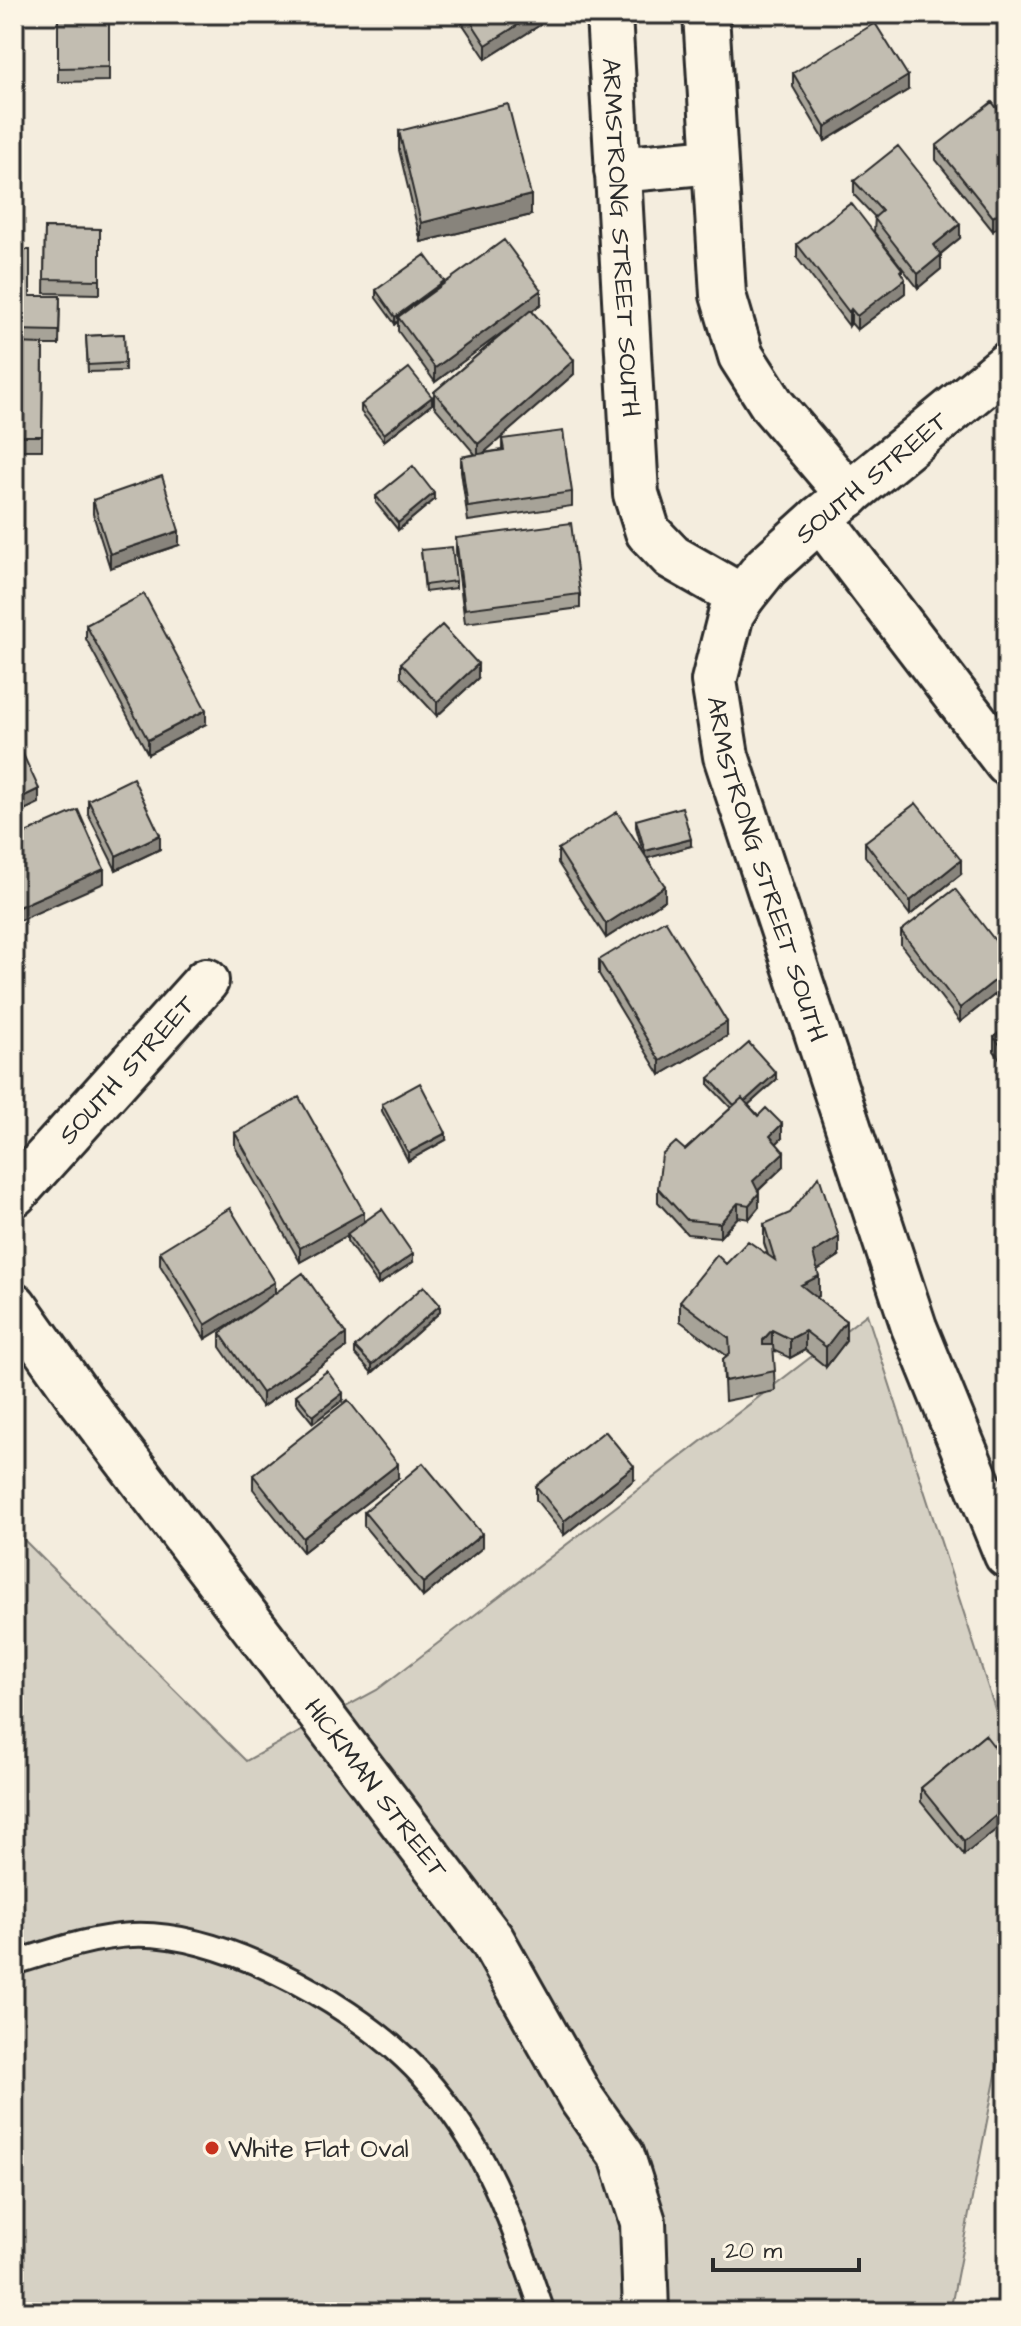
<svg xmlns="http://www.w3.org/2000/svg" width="1021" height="2326" font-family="'Architects Daughter',sans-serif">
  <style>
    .green { fill: #d6d1c4; stroke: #807e78; stroke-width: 2 }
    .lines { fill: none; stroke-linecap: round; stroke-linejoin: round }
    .lane-casing { stroke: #2b2b2b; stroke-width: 28 }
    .street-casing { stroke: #2b2b2b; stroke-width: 50 }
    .lane { stroke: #fcf5e5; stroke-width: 22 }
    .street { stroke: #fcf5e5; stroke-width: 44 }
    .wall { fill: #a7a398; stroke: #2b2b2b; stroke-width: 2 }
    .shaded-wall { fill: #88847c; stroke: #2b2b2b; stroke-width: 2 }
    .building { fill: #c2bdb1; stroke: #2b2b2b; stroke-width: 2 }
    .poi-dot { fill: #c8321e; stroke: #fcf5e5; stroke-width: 3 }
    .labels { text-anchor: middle; stroke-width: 8; stroke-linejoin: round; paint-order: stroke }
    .street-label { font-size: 26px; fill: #2b2b2b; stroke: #fcf5e5 }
    .poi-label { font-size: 26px; fill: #2b2b2b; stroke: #fcf5e5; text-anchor: start }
  </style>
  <rect width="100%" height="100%" fill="#f4edde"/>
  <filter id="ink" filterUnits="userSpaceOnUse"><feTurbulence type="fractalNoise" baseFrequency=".0125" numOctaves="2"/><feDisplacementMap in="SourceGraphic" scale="16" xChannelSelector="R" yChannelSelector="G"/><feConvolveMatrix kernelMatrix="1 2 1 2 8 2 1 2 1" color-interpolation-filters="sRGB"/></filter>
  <g filter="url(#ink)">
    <path class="green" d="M867 1314 1007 1746V2018L950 2312H14V1530L246 1761 377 1690Z"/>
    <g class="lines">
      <g class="lane-casing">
        <path id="lane" d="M14 1963C53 1951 91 1937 132 1935 219 1931 343 1999 405 2058 434 2085 459 2120 479 2154 507 2204 524 2259 543 2312"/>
      </g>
      <g class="street-casing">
        <g id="street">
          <path id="s1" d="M609 14 636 494 648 532 672 557 742 597"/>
          <path d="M706 14 723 295 741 356 773 406 849 495"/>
          <path d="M617 170 713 161"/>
          <path id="s2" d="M1007 365 820 518 766 567 742 597 731 614 714 681 726 756 914 1327 1007 1555"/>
          <path d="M820 518 1007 763"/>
          <path id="s3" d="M14 1194 206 981"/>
          <path id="s4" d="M14 1305 82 1401 492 1940 581 2098 622 2156 643 2222 646 2312"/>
        </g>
      </g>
      <use href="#lane" class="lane"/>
      <use href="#street" class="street"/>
    </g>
    <path class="wall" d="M58 14H109V81L58 82Z
      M456 14H540V25L486 59Z
      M1007 64V89L1002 82V68Z
      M793 73 908 90 825 141 793 87Z
      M1007 120 993 231 936 160V146Z
      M399 131 531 215 421 242 399 150Z
      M854 181 960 238 941 254V269L918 288 874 232 875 217 854 195Z
      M45 228 100 229V294L44 293Z
      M797 244 902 274 905 293 857 330 851 323 849 326 797 258Z
      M14 250 30 296H60L59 345H43L42 450H14Z
      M444 284 541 304 532 311 574 374 483 453 502 450V439L572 492V506L468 521 461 471V457L475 454 434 406V392L516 322 435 382 398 331V321L395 324 376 298V290Z
      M124 334 125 371 88 372 86 336Z
      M432 404 384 441 361 412V405Z
      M376 496 434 500 398 530 376 503Z
      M93 500 179 545 110 568 93 514Z
      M456 538 580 594V608L465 623 456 552Z
      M1007 538V568L999 558V544Z
      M421 550 456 581V588L425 592Z
      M86 625 206 724 148 754 86 639Z
      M401 663 478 678 437 716 401 677Z
      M88 800 160 849 116 870 88 814Z
      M636 820 691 846 647 858 665 900 606 938 558 863V849L643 852 636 827Z
      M865 842 961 874 910 915 865 856Z
      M901 931 1007 956V985L960 1022 901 945Z
      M599 960 727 1036 660 1075 599 974Z
      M1007 1026V1068L994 1051V1037Z
      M709 1078 776 1080 748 1105 782 1138 776 1144 784 1166 758 1191 759 1207 749 1219 738 1217 720 1237 687 1234 658 1202V1188L685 1150 731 1108 709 1085Z
      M382 1104 446 1140 408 1161 382 1111Z
      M1007 1105V1138L998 1126V1112Z
      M235 1133 364 1222 413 1262 378 1285 347 1241V1236L300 1262 235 1147Z
      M764 1224 839 1256 817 1270 819 1296 816 1297 846 1341 826 1367 805 1350 790 1358 773 1350 775 1391 725 1401 723 1359 727 1356 680 1321V1301L726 1264 768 1255 764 1243Z
      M160 1251 275 1293 346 1348 262 1407 220 1347V1333L246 1314 205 1339 160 1265Z
      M440 1312 372 1373 355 1354V1347Z
      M296 1395 343 1400 313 1423 296 1402Z
      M253 1475 398 1478 303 1552 253 1489Z
      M634 1480 564 1535 536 1500V1486Z
      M364 1512 482 1548 423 1597 364 1526Z
      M985 1735 964 1855 921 1802V1788Z"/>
    <path class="shaded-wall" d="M535 14H540V25L486 59V45Z
      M908 76V90L825 141V127Z
      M531 195V215L421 242V223Z
      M1007 206V220L993 231V217Z
      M960 224V238L934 259V245Z
      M941 255V269L918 288V274Z
      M902 269V281L905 279V293L857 330V316Z
      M444 281V288L398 317V321L395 324V317Z
      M541 290V304L435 382V368Z
      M851 309V323L849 326V312Z
      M574 360V374L478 458V444Z
      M432 397V404L384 441V434Z
      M434 493V500L398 530V523Z
      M179 531V545L110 568V554Z
      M478 664V678L437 716V702Z
      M206 710V724L148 754V740Z
      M39 789V803L14 815V801Z
      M160 835V849L116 870V856Z
      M691 839V846L645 859V851Z
      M961 860V874L910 915V901Z
      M104 869V883L14 923V909Z
      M665 886V900L606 938V924Z
      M1007 971V985L960 1022V1008Z
      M727 1022V1036L660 1075V1061Z
      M776 1073V1080L737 1115V1108Z
      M782 1124V1138L770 1150V1136Z
      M446 1133V1140L408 1161V1153Z
      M784 1152V1166L753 1195V1181Z
      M759 1193V1207L749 1219V1205Z
      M738 1203V1217L720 1237V1223Z
      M364 1212V1226L300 1262V1248Z
      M839 1237V1256L813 1273V1253Z
      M413 1254V1262L378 1285V1278Z
      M819 1276V1296L801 1304V1285Z
      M275 1282V1296L205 1339V1325Z
      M440 1305V1312L372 1373V1365Z
      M846 1321V1341L826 1367V1347Z
      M772 1330V1350L763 1359V1340Z
      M805 1331V1350L790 1358V1339Z
      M346 1334V1348L262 1407V1393Z
      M343 1393V1400L313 1423V1416Z
      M398 1464V1478L303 1552V1538Z
      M634 1466V1480L564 1535V1521Z
      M482 1534V1548L423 1597V1583Z
      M1007 1807V1821L964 1855V1841Z"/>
    <path class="building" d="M58 14H109V67L58 68Z
      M466 14H535L486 45Z
      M875 23 908 76 825 127 793 73Z
      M1007 64V75L1002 68Z
      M992 102 1007 120V206L993 217 936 146Z
      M508 104 531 195 421 223 399 131Z
      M898 146 960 224 934 245 941 255 918 274 874 218 882 211 854 181Z
      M851 203 902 269 900 271 905 279 857 316 851 309 849 312 797 244Z
      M45 228 100 229V280L44 279Z
      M504 240 541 290 435 368 398 317Z
      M14 250H30V296H60L59 331 14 330Z
      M425 255 444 281 395 317 376 290Z
      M531 310 574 360 478 444 434 392Z
      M124 334 125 363 88 365 86 336Z
      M14 343 43 344 42 436H14Z
      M409 368 432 397 384 434 361 405Z
      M563 431 572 492 468 507 461 457 504 450 502 439Z
      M413 466 434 493 398 523 376 496Z
      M162 476 179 531 110 554 93 500Z
      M571 523 580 594 465 609 456 538Z
      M1007 538V554L999 544Z
      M452 547 456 581 425 585 421 550Z
      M14 554H16L14 581Z
      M144 594 206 710 148 740 86 625Z
      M442 625 478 664 437 702 401 663Z
      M14 735 39 789 14 801Z
      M133 778 160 835 116 856 88 800Z
      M916 803 961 860 910 901 865 842Z
      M682 807 691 839 645 851 636 820Z
      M78 810 104 869 14 909V838Z
      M617 812 665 886 606 924 558 849Z
      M955 889 1007 956V971L960 1008 901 931Z
      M665 920 727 1022 660 1061 599 960Z
      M1007 1026V1054L994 1037Z
      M749 1043 776 1073 745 1101 742 1098 734 1105 709 1078Z
      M420 1083 446 1133 408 1153 382 1104Z
      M299 1097 364 1212 300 1248 235 1133Z
      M742 1098 758 1116 766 1108 782 1124 770 1136 784 1152 753 1181 759 1193 749 1205 738 1203 720 1223 687 1220 658 1188 662 1155 676 1142 685 1150Z
      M1007 1105V1124L998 1112Z
      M819 1176 839 1237 813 1253 819 1276 801 1285 846 1321 826 1347 805 1331 790 1339 772 1330 763 1340V1345H773L775 1371 725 1381 723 1359 730 1353 729 1338 680 1301 717 1255 726 1264 748 1241 775 1260 764 1224 790 1213Z
      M230 1208 275 1282 205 1325 160 1251Z
      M382 1209 413 1254 378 1278 347 1234Z
      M303 1273 346 1334 262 1393 220 1333Z
      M424 1286 440 1305 372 1365 355 1347Z
      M327 1371 343 1393 313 1416 296 1395Z
      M348 1400 398 1464 303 1538 253 1475Z
      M605 1431 634 1466 564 1521 536 1486Z
      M423 1463 482 1534 423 1583 364 1512Z
      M985 1735 1007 1763V1807L964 1841 921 1788Z"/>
  </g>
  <circle class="poi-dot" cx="212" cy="2148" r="8"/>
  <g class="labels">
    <g class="street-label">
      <text dy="9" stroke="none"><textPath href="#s1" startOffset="224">ARMSTRONG STREET SOUTH</textPath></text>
      <text transform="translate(871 477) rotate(-40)" y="9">SOUTH STREET</text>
      <text dy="9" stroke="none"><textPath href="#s2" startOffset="638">ARMSTRONG STREET SOUTH</textPath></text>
      <text dy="9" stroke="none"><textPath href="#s3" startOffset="168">SOUTH STREET</textPath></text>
      <text dy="9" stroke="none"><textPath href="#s4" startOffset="604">HICKMAN STREET</textPath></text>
    </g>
    <g class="poi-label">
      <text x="228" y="2157">White Flat Oval</text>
    </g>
  </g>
  <rect width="1021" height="2326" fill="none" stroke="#fcf5e5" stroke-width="48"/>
  <rect x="24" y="24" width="973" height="2278" fill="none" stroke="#2b2b2b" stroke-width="3" filter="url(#ink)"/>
  <path d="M713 2258v12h146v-12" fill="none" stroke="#2b2b2b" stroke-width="4"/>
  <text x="725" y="2258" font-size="24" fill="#2b2b2b" stroke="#fcf5e5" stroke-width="6" paint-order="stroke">20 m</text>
</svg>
